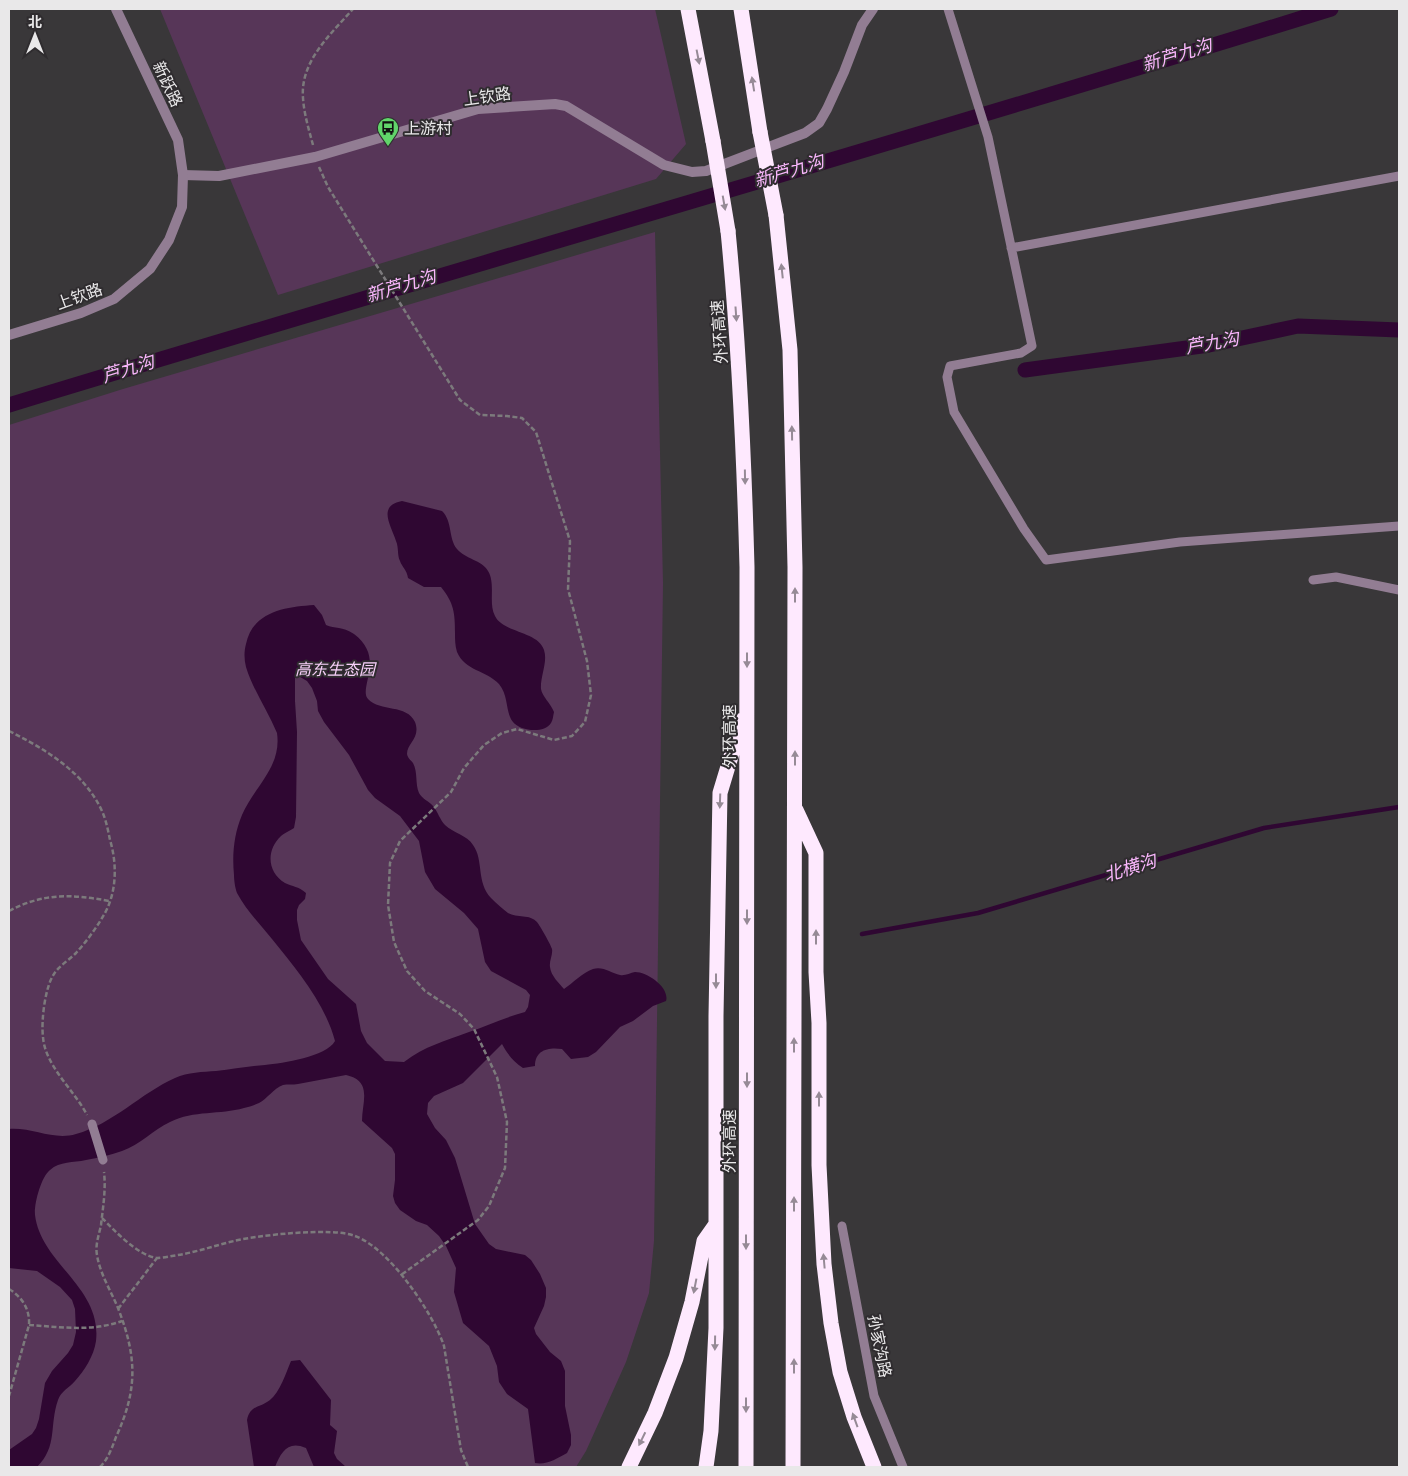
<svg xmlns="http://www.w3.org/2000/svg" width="1408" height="1476" font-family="Literata,'Noto Sans SC',serif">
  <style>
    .green { fill: #573658 }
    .water { fill: #2f0732; fill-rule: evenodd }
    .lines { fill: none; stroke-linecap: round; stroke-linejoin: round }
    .stream { stroke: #2f0732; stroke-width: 4.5 }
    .canal { stroke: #2f0732; stroke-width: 15 }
    .path { stroke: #7c7a7c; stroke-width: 2.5; stroke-dasharray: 5 2.5; stroke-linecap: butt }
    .service { stroke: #927d93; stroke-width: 9 }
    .minor { stroke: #927d93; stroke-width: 10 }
    .tertiary { stroke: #927d93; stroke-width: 10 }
    .motorway { stroke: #fee9fe; stroke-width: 15 }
    .motorway-bridge { stroke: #fee9fe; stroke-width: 15 }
    .oneway { fill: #968a96 }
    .labels { text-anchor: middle; stroke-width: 4; stroke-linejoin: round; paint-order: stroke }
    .street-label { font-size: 16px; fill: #e9e8e9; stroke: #2f2c2f }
    .poi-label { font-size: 16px; fill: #e9e8e9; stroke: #2f2c2f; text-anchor: start }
    .park-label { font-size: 16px; font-style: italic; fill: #f7cff9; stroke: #2f2c2f }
    .water-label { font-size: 18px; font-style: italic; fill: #f9b6fc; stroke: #2f2c2f }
  </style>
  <rect width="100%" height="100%" fill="#393739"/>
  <path class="green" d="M160 9H655L686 144 656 179 278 295Z
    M655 232 663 583 654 1241 649 1293 626 1362 586 1451 576 1467H9V425L123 389Z"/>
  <path class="water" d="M402 501 442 511C453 522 448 538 457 549 465 559 482 560 488 571 496 584 488 603 495 616 503 633 538 631 544 650 548 662 540 677 541 689 542 696 551 704 554 712 553 716 553 720 551 723 544 734 520 731 513 722 505 712 509 696 499 684 486 670 465 671 457 652 455 646 455 639 455 633 455 613 454 603 441 587H424L408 578C407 570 402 567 400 561 397 555 399 548 396 541 391 525 377 506 402 501Z
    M314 605 322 615 326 625C335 629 342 626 354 634 386 658 358 688 368 699 380 712 407 704 415 722 421 738 407 743 407 754 408 759 411 760 413 763 418 772 415 784 419 793 422 799 429 801 433 806 438 812 440 820 445 825 453 833 467 835 473 845 484 860 476 882 491 898 496 903 503 909 508 913 517 918 530 914 537 922 540 926 550 943 552 949 553 955 549 961 550 967 551 976 559 983 564 989 573 983 582 973 593 969 603 966 611 973 620 975 625 976 630 973 635 972 648 972 670 988 666 1001L653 1006 633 1021 620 1027 596 1052 588 1057 571 1059 562 1049C548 1047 535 1050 535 1066L523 1068C513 1061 508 1055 502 1044L463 1083 434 1096 428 1103 427 1114 435 1128 446 1140 455 1158 475 1224 489 1244 496 1249 525 1255 531 1260 540 1274 546 1288V1297L544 1306 534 1328 536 1334 550 1352 561 1361 565 1371V1406L571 1435V1445L567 1453C556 1459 547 1465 535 1463L528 1409 507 1394 499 1382 497 1366 489 1346 463 1323 454 1292 456 1268 446 1246 439 1236 427 1225 416 1221 400 1210 395 1203 393 1196 395 1180V1154L392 1148 362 1121C362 1102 373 1081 346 1075 330 1078 314 1081 298 1084 293 1085 287 1084 283 1085 274 1088 267 1099 259 1103 254 1105 249 1107 244 1108 220 1115 194 1110 170 1122 153 1130 140 1145 122 1151 111 1155 98 1158 86 1160 73 1163 60 1161 50 1170 41 1177 34 1204 35 1215 41 1264 102 1287 96 1341 94 1356 84 1371 75 1381 69 1388 61 1391 58 1400 49 1426 58 1446 37 1467H9V1450L32 1434 36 1428 39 1419 45 1383 52 1371 68 1353 73 1345 76 1332 75 1309 72 1300 60 1287 37 1271 9 1268V1129C32 1127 54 1141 76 1134 113 1124 141 1093 175 1078 188 1072 203 1072 216 1071 233 1069 249 1066 265 1065 283 1063 326 1057 335 1041 325 1003 296 969 272 939 260 924 246 910 237 893 235 888 234 880 234 875 232 854 234 834 242 815 254 787 282 767 277 733 268 711 253 690 246 667 244 659 244 651 246 644 253 611 286 607 314 605ZM295 674 307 681 312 688 317 701 318 711 324 722 349 755 368 790 375 798 400 816 419 841 425 872 435 889 464 913 478 929 485 962 491 971 526 990 530 995 528 1007 525 1012C506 1017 487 1026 469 1032 445 1041 425 1046 404 1062L385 1061 367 1043 361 1031 356 1004 328 979 301 940 297 920V910L299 905 305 899 306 893C298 886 293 887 285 883 267 872 266 850 281 836 284 833 290 831 294 828L296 817 297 732 295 701Z
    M300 1360 331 1400 330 1425 337 1431 334 1453 337 1459 346 1467H314L306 1448C288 1440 281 1452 275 1467H254L247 1420C250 1405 260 1408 270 1400 280 1392 286 1373 291 1361Z"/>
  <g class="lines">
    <path class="stream" d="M862 934 978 913 1264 828 1399 807"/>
    <path class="canal" d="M1025 370 1209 345 1298 326 1399 330
      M9 405C449 271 892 145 1331 9"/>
    <path class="path" d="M313 145C309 130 304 114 303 98 300 61 331 34 353 9
      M319 167 328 187 460 400 480 415 507 416 522 418 536 432 570 541 568 589 587 661 591 695 585 722 572 736 554 740 517 729 502 733 484 745 464 768 451 792 400 841 390 863 388 905 394 942 407 971 425 991 460 1014 474 1029 497 1077 507 1122 505 1168 489 1206 478 1220 401 1275
      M9 731C45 749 84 772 102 811 106 820 108 830 110 840 117 863 117 891 105 913 97 927 87 941 76 953 69 960 59 966 54 974 45 987 41 1021 43 1037 45 1066 75 1091 87 1115
      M9 911C42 893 73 894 109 901
      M102 1218C115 1231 137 1255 157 1258 161 1258 167 1257 172 1256 194 1253 213 1246 234 1241 259 1235 333 1227 355 1236 389 1248 433 1313 444 1346L461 1450 468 1467
      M9 1289C22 1297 30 1309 29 1325L9 1396
      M118 1309 157 1258
      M29 1325C60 1327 92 1332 122 1321
      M100 1467C108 1459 112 1448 116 1437 138 1389 137 1357 118 1308 111 1291 100 1274 97 1255 95 1245 99 1235 101 1225 103 1207 106 1190 104 1172"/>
    <path class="service" d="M948 9 988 137 1032 346 1021 353 950 366 947 377 954 412 1024 529 1046 560 1180 542 1399 526
      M1011 248 1399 176
      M1313 580 1336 577 1399 590
      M92 1124 103 1160
      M842 1226 874 1396 903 1467"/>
    <path class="minor" d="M183 175 219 176 315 157 478 109 555 104 566 106 664 165 692 172 706 171 805 133 819 123 827 109 844 72 862 25 873 9"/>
    <path class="tertiary" d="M9 335 81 313 114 299 150 269 169 240 182 207 183 175 178 140 116 9"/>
    <path class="motorway" d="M688 9 713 141
      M741 9 760 132
      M776 215 790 350 795 567 793 1467
      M728 231C739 343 744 454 747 567L746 1467
      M796 810 816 853V972L819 1023V1165L824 1264 831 1323 840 1372 854 1417 874 1467
      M629 1467 655 1413 676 1358 692 1302 704 1241 716 1224
      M706 1467 711 1431 716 1328V1016L720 793 742 720"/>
    <path class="motorway-bridge" d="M760 132 776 215
      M713 141 728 231"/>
  </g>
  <defs><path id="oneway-solid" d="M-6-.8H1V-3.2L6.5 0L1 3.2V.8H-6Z" transform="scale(1.25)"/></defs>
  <g class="oneway">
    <use href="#oneway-solid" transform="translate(698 57) rotate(79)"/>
    <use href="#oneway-solid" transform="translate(753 84) rotate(-99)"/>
    <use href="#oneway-solid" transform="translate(724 203) rotate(80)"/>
    <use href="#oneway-solid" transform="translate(782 271) rotate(-96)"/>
    <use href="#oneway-solid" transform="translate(736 314) rotate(86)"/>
    <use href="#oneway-solid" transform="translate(792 433) rotate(-91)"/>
    <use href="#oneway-solid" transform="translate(745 477) rotate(89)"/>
    <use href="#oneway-solid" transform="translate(795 595) rotate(-90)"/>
    <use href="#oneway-solid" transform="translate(747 660) rotate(90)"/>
    <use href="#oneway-solid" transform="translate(795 758) rotate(-90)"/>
    <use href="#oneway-solid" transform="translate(720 801) rotate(92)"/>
    <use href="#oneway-solid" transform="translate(747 917) rotate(90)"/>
    <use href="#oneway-solid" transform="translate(816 937) rotate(-90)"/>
    <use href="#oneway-solid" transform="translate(716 981) rotate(90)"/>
    <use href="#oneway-solid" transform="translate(794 1045) rotate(-90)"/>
    <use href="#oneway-solid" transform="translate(747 1080) rotate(90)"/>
    <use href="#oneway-solid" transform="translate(819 1099) rotate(-90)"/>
    <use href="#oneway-solid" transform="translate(794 1204) rotate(-90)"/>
    <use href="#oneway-solid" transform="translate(746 1242) rotate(90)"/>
    <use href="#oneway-solid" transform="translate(824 1261) rotate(-95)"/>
    <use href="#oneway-solid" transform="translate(695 1286) rotate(101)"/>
    <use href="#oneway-solid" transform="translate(715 1343) rotate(91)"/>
    <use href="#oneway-solid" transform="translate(794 1366) rotate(-90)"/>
    <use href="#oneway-solid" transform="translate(746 1405) rotate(90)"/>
    <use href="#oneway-solid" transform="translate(855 1420) rotate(-110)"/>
    <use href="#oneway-solid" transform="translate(642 1439) rotate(116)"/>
  </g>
  <defs>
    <g id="bus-pin" transform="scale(1.125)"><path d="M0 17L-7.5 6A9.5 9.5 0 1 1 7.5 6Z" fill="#61d56a" stroke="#2f2c2f"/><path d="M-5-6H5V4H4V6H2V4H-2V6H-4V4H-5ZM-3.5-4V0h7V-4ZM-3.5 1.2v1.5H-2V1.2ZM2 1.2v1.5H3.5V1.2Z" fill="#111"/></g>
  </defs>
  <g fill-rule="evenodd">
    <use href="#bus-pin" x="388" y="128"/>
  </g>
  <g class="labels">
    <g class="street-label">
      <text transform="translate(168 84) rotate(65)" y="6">新跃路</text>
      <text transform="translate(487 96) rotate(-8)" y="6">上钦路</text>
      <text transform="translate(79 296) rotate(-20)" y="6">上钦路</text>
      <text transform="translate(719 332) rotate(-94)" y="6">外环高速</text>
      <text transform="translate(729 736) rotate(-90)" y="6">外环高速</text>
      <text transform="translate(729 1141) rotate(-90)" y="6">外环高速</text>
      <text transform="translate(880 1346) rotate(79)" y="6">孙家沟路</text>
    </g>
    <g class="poi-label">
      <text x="404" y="134">上游村</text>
    </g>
    <g class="park-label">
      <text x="335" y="675">高东生态园</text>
    </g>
    <g class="water-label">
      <text transform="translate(1177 55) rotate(-17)" y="6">新芦九沟</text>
      <text transform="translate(789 171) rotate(-17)" y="6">新芦九沟</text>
      <text transform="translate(401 286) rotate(-17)" y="6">新芦九沟</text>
      <text transform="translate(1212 343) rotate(-10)" y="6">芦九沟</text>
      <text transform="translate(128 369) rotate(-17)" y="6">芦九沟</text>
      <text transform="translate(1130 868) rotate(-17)" y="6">北横沟</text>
    </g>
  </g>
  <rect width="1408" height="1476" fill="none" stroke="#e9e8e9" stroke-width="20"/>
  <g transform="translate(35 35)" stroke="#2f2c2f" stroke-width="4" paint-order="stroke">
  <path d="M0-4L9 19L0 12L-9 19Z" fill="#e9e8e9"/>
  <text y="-8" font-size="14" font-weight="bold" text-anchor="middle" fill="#e9e8e9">北</text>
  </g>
</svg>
